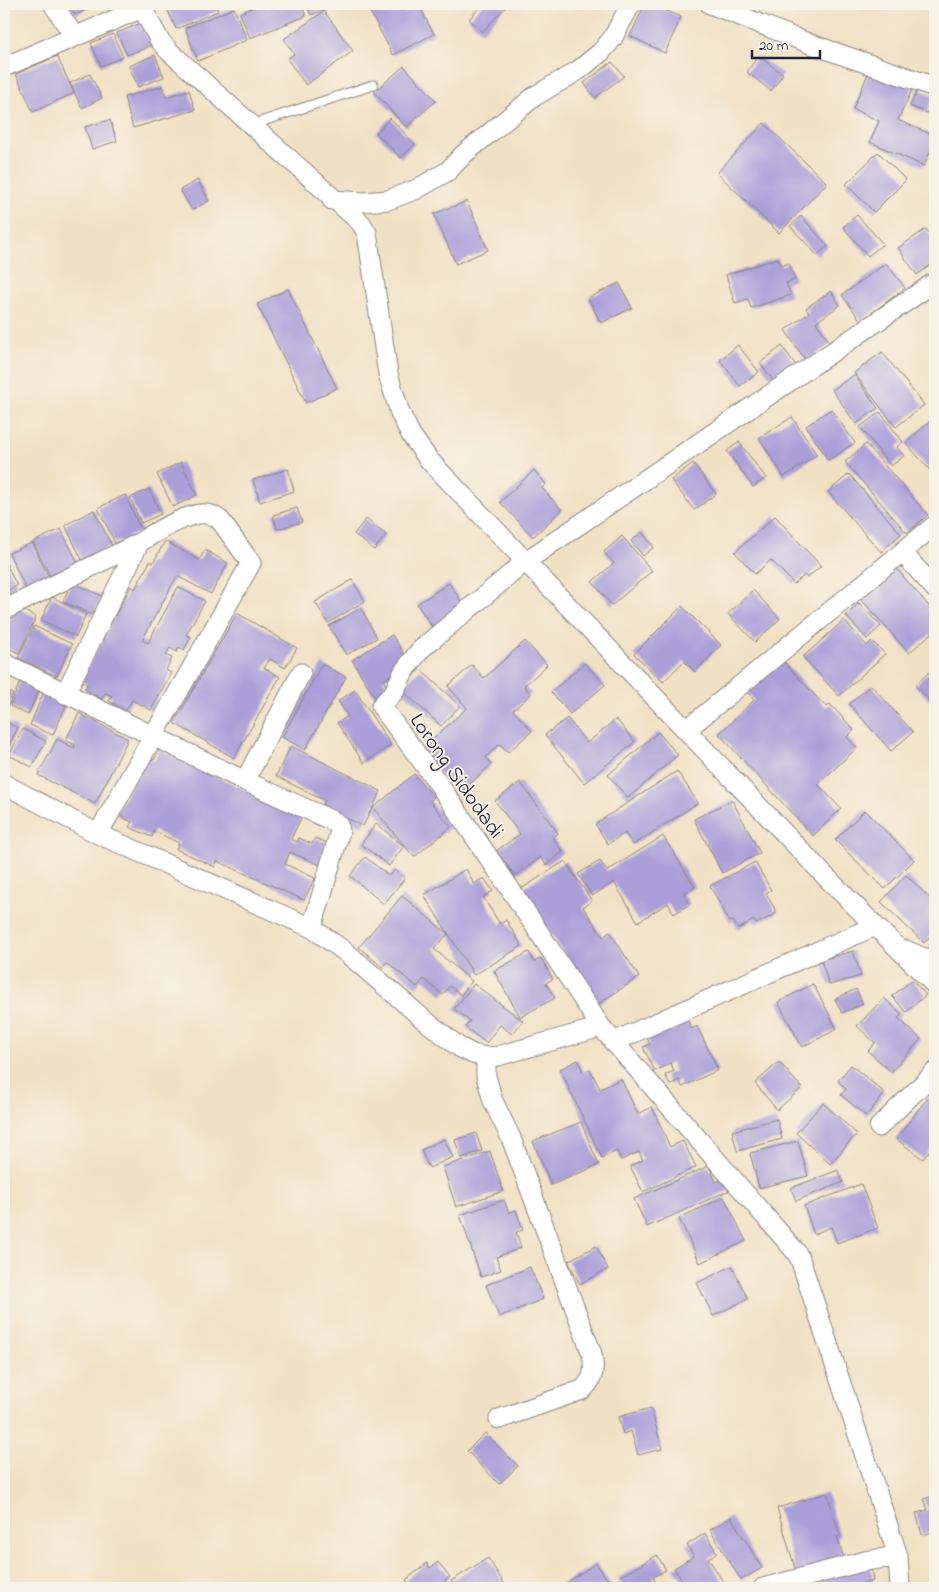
<svg xmlns="http://www.w3.org/2000/svg" width="939" height="1592" font-family="'Indie Flower',sans-serif">
  <style>
    .building { fill: #ab9fd9 }
    .lines { fill: none; stroke-linecap: round; stroke-linejoin: round }
    .lane-casing { stroke: #8a8280; stroke-width: 11 }
    .street-casing { stroke: #8a8280; stroke-width: 21 }
    .lane { stroke: #fff; stroke-width: 9 }
    .street { stroke: #fff; stroke-width: 19 }
    .labels { text-anchor: middle; stroke-width: 4; stroke-linejoin: round; paint-order: stroke }
    .street-label { font-size: 22px; fill: #22223b; stroke: #f7f3e8 }
  </style>
  <rect width="100%" height="100%" fill="#f7f3e8"/>
  <filter id="ink" filterUnits="userSpaceOnUse"><feTurbulence type="fractalNoise" baseFrequency=".02" numOctaves="2"/><feDisplacementMap in="SourceGraphic" scale="10" xChannelSelector="R" yChannelSelector="G"/><feConvolveMatrix kernelMatrix="1 2 1 2 8 2 1 2 1" color-interpolation-filters="sRGB"/></filter>
  <filter id="wash" filterUnits="userSpaceOnUse"><feTurbulence type="fractalNoise" baseFrequency=".0096" numOctaves="4" result="noise"/><feDisplacementMap in="SourceGraphic" scale="20" xChannelSelector="R" yChannelSelector="G"/><feGaussianBlur stdDeviation="1.12" result="paint"/><feColorMatrix in="noise" values="0 0 0 0 0 0 0 0 0 0 0 0 0 0 0 0 0 1.4 0 .05"/><feComposite in="paint" operator="in"/></filter>
  <g filter="url(#wash)">
    <rect width="100%" height="100%" fill="#f1e1c4"/>
    <g id="blocks">
      <path class="building" d="M69 4H99L75 15Z
        M165 4H215L218 11 176 29Z
        M261 4H301L306 16 250 38 240 13Z
        M306 4H338L311 15Z
        M366 4H397L401 11 414 4H418L434 34 393 55Z
        M483 4H502L506 7 482 32 469 19Z
        M645 4H651L681 17 665 53 630 36Z
        M234 8 247 40 198 61 185 28Z
        M324 11 353 51 306 85 287 59 294 54 284 39Z
        M141 23 150 46 127 55 117 33Z
        M113 34 123 57 101 66 91 43Z
        M155 55 164 77 138 87 129 66Z
        M57 56 74 93 33 112 16 74Z
        M758 56 783 74 771 91 747 72Z
        M612 62 624 76 595 98 584 83Z
        M404 66 436 101 406 127 374 92Z
        M870 69 913 88 898 120 935 136V140L924 166 870 142 879 121 853 109Z
        M90 74 102 98 82 108 70 83Z
        M163 86 166 97 189 90 195 110 133 128 124 97Z
        M918 89 934 96 927 113 910 106Z
        M4 105 9 113 4 116Z
        M390 118 415 144 401 158 376 133Z
        M110 120 117 141 92 149 85 127Z
        M764 123 827 183 779 233 717 173Z
        M878 152 906 180 874 212 846 184Z
        M198 180 209 201 192 210 180 190Z
        M467 201 488 250 456 264 434 214Z
        M857 215 883 244 868 256 843 227Z
        M801 216 828 246 817 255 790 226Z
        M926 229 935 242V262L917 275 898 248Z
        M778 258 781 266 789 263 795 280 786 283 791 295 751 308 748 299 735 303 726 275Z
        M886 263 905 288 861 321 842 295Z
        M619 283 632 308 601 323 588 298Z
        M288 289 337 388 306 403 257 304Z
        M831 291 840 305 816 322 831 344 806 361 785 330 809 313 806 308Z
        M738 345 759 372 740 386 720 360Z
        M782 346 797 367 775 383 760 363Z
        M882 352 924 405 896 427 854 373Z
        M854 375 878 408 856 424 832 390Z
        M831 409 855 443 828 460 806 426Z
        M880 412 903 442 897 447 904 456 891 466 860 427Z
        M792 417 817 455 784 477 759 438Z
        M933 418 935 420V476L906 443Z
        M739 442 766 478 753 487 727 451Z
        M866 444 928 515 907 533 845 462Z
        M181 462 197 495 173 507 157 474Z
        M693 463 716 494 694 510 671 480Z
        M288 469 294 491 260 502 253 480Z
        M534 470 546 484 542 488 562 510 533 537 500 502Z
        M849 474 901 534 881 552 828 492Z
        M149 489 161 514 141 523 130 498Z
        M125 495 142 531 115 543 98 508Z
        M297 508 302 522 277 529 273 515Z
        M94 510 112 546 82 560 65 525Z
        M775 516 821 566 807 578 805 575 794 584 771 560 755 574 735 552Z
        M366 519 386 535 374 550 354 534Z
        M61 529 78 563 50 576 33 542Z
        M642 532 654 547 643 556 631 541Z
        M622 536 652 571 612 605 592 582 614 563 604 552Z
        M165 541 199 560 205 550 228 563 211 594 177 576 142 640 148 643 178 587 205 601 186 635 191 637 184 650 179 647 177 652 170 648 166 655 172 658 166 670 171 673 151 710 132 700 126 710 109 701 112 696 105 693 101 699 85 689 87 684 81 680 131 586 135 589 150 561 153 563Z
        M32 543 49 578 26 589 9 553Z
        M4 559 17 586 4 592Z
        M895 567 935 613V630L909 653 860 598Z
        M352 580 365 601 328 623 315 602Z
        M72 582 102 596 93 615 63 601Z
        M449 583 467 610 435 631 417 604Z
        M753 590 780 619 755 642 728 614Z
        M52 597 86 614 76 637 41 620Z
        M859 603 881 626 867 639 846 616Z
        M682 606 721 645 695 672 684 661 663 682 634 654Z
        M16 607 36 617 19 653 4 646V632Z
        M361 608 377 638 346 655 329 626Z
        M237 613 297 648 285 668 270 659 264 668 280 677 234 758 174 723Z
        M844 620 867 646 872 641 885 654 839 696 803 657Z
        M34 626 72 644 57 676 18 658Z
        M392 635 410 663 383 680 389 691 376 699 352 660Z
        M525 641 547 665 524 686 531 694 513 710 532 731 508 752 500 744 486 757 492 764 459 794 419 751 467 708 448 686 472 665 484 678Z
        M782 660 826 707 830 704 854 730 847 737 857 748 818 784 841 809 813 836 719 734 754 700 747 692Z
        M585 663 605 685 570 714 551 692Z
        M322 664 346 677 305 750 282 737Z
        M935 667V707L915 685Z
        M420 669 460 706 441 726 401 689Z
        M20 682 39 690 28 715 10 706Z
        M871 685 913 732 891 751 849 704Z
        M4 689 13 694 8 706 4 704Z
        M355 690 391 745 364 763 337 723 348 716 338 701Z
        M44 691 68 701 53 735 30 725Z
        M79 713 128 739 95 804 38 775 57 739 74 748 75 745 66 740Z
        M567 718 587 743 616 719 635 742 584 783 545 735Z
        M4 721 18 728 4 756Z
        M23 729 46 741 32 767 9 755Z
        M658 732 678 755 628 798 608 775Z
        M291 746 381 791 363 826 322 806 325 801 276 776Z
        M159 750 302 816 291 839 297 842 299 838 312 844 315 838 330 844 320 865 290 852 285 864 315 878 304 900 217 861 215 867 176 849 179 843 154 831 152 837 129 827 132 822 116 814 146 756 154 760Z
        M677 771 698 803 633 845 625 833 608 844 595 824Z
        M414 774 434 797 430 801 451 827 414 857 373 808Z
        M520 782 558 833 553 838 563 852 546 865 541 857 515 876 496 851 520 834 495 801Z
        M732 800 760 853 722 873 694 819Z
        M865 810 914 860 885 889 835 840Z
        M376 824 404 846 389 866 361 844Z
        M663 836 695 887 683 894 690 904 674 914 668 903 638 922 614 882 592 896 578 874 600 861 607 871Z
        M365 857 389 876 395 870 405 878 384 904 350 876Z
        M565 861 592 901 583 907 603 937 610 932 639 977 598 1004 521 889Z
        M755 862 771 890 766 893 777 913 756 924 754 920 738 929 733 921 730 922 710 886Z
        M466 869 474 884 484 878 493 891 483 897 500 924 506 920 522 946 474 975 424 895Z
        M906 875 935 903V931L924 943 881 902Z
        M402 896 448 934 434 949 472 981 461 995 450 986 443 995 424 979 417 987 387 962 382 967 359 947Z
        M853 951 861 976 829 985 821 960Z
        M529 952 534 962 541 958 553 979 546 983 555 998 520 1017 494 971Z
        M912 980 926 995 906 1012 892 996Z
        M474 984 523 1021 512 1034 500 1025 486 1043 465 1027 470 1021 454 1009Z
        M813 984 837 1029 802 1047 778 1002Z
        M856 989 863 1004 842 1013 835 999Z
        M884 998 902 1014 898 1018 921 1039 891 1072 868 1051 875 1043 857 1026Z
        M684 1014 692 1029 697 1026 718 1070 682 1087 679 1080 670 1085 665 1075 674 1071 671 1063 655 1071 643 1047 650 1044 646 1037Z
        M578 1060 583 1072 590 1069 600 1089 621 1079 638 1114 652 1107 670 1147 683 1141 696 1167 643 1192 630 1166 643 1160 639 1152 621 1160 617 1151 602 1158 560 1069Z
        M779 1062 802 1088 777 1110 755 1083Z
        M851 1065 885 1093 866 1116 841 1095 846 1089 838 1081Z
        M935 1088V1143L923 1159 896 1139Z
        M823 1103 857 1134 830 1164 796 1133Z
        M777 1119 782 1139 737 1151 732 1131Z
        M581 1122 599 1165 551 1185 533 1141Z
        M476 1133 482 1151 461 1158 455 1140Z
        M444 1139 453 1157 429 1168 421 1150Z
        M798 1141 808 1176 759 1188 750 1153Z
        M490 1151 503 1191 456 1207 443 1167Z
        M709 1166 716 1182 727 1177 732 1189 647 1227 634 1199Z
        M838 1170 843 1182 796 1201 791 1188Z
        M861 1184 878 1228 837 1243 831 1227 814 1234 804 1206Z
        M724 1197 746 1241 700 1263 679 1218Z
        M504 1200 509 1213 516 1210 523 1230 516 1232 521 1248 496 1257 501 1270 481 1277 460 1215Z
        M596 1246 608 1269 580 1284 568 1261Z
        M732 1266 748 1299 713 1316 697 1283Z
        M530 1267 543 1299 499 1317 486 1285Z
        M651 1408 662 1449 638 1455 631 1431 623 1434 618 1417Z
        M485 1433 518 1466 499 1484 467 1451Z
        M827 1493 840 1536 837 1537 845 1561 797 1575 777 1508Z
        M935 1495V1535L934 1532 922 1535 916 1513 928 1510 924 1499Z
        M731 1517 762 1568 741 1580 710 1530Z
        M705 1533 717 1553 708 1558 727 1588H687L674 1568 694 1556 687 1545Z
        M657 1555 666 1570 653 1577 657 1584 649 1588H624L618 1578Z
        M488 1558 507 1588H455L451 1581Z
        M438 1562 450 1577 442 1583 447 1588H404L409 1584 406 1580 427 1563 430 1568Z
        M596 1563 613 1588H560V1587Z
        M871 1567 873 1581 861 1584 862 1588H812L810 1578Z"/>
    </g>
  </g>
  <g filter="url(#ink)">
    <use href="#blocks" fill-opacity="0" stroke="#8a8280" stroke-width="1"/>
    <g class="lines">
      <g class="lane-casing">
        <path id="lane" d="M251 125 373 85"/>
      </g>
      <g class="street-casing">
        <path id="street" d="M53 4 74 36
          M140 4 160 41 170 52 361 223 367 233 388 374 400 413 411 435 429 460 825 876 935 985
          M710 4 808 43 935 87
          M4 67 142 8
          M332 200 363 202 388 200 417 189 448 171 464 154 535 96 579 70 601 52 612 39 631 4
          M902 552 935 589
          M4 610 139 543C153 533 189 512 206 514 211 514 216 517 220 520L251 563 98 834
          M4 663 245 781 335 822 339 826 340 831 312 928
          M65 694 139 543
          M686 730 935 525
          M245 781 301 673
          M4 784 98 834 312 928 347 953 422 1018 459 1047 473 1054 486 1057 498 1056 601 1027
          M906 950 924 958 935 959
          M613 1042 875 926
          M486 1057V1076L493 1101 511 1138 592 1354C595 1369 594 1380 582 1390L499 1419
          M879 1127 935 1072
          M763 1588 865 1561 898 1556
          M900 1588 898 1556 800 1259 796 1252 601 1027 521 905 438 783 381 706 394 692 404 671 421 649 526 561 935 282"/>
      </g>
      <use href="#lane" class="lane"/>
      <use href="#street" class="street"/>
    </g>
  </g>
  <g class="labels">
    <g class="street-label">
      <text transform="translate(458 775) rotate(55)" y="8">Lorong Sidodadi</text>
    </g>
  </g>
  <rect width="939" height="1592" fill="none" stroke="#f7f3e8" stroke-width="20"/>
  <path d="M752 50v8h68v-8" fill="none" stroke="#22223b" stroke-width="2.5"/>
  <text x="759" y="50" font-size="15" fill="#22223b" stroke="#f7f3e8" stroke-width="4" paint-order="stroke">20 m</text>
</svg>
